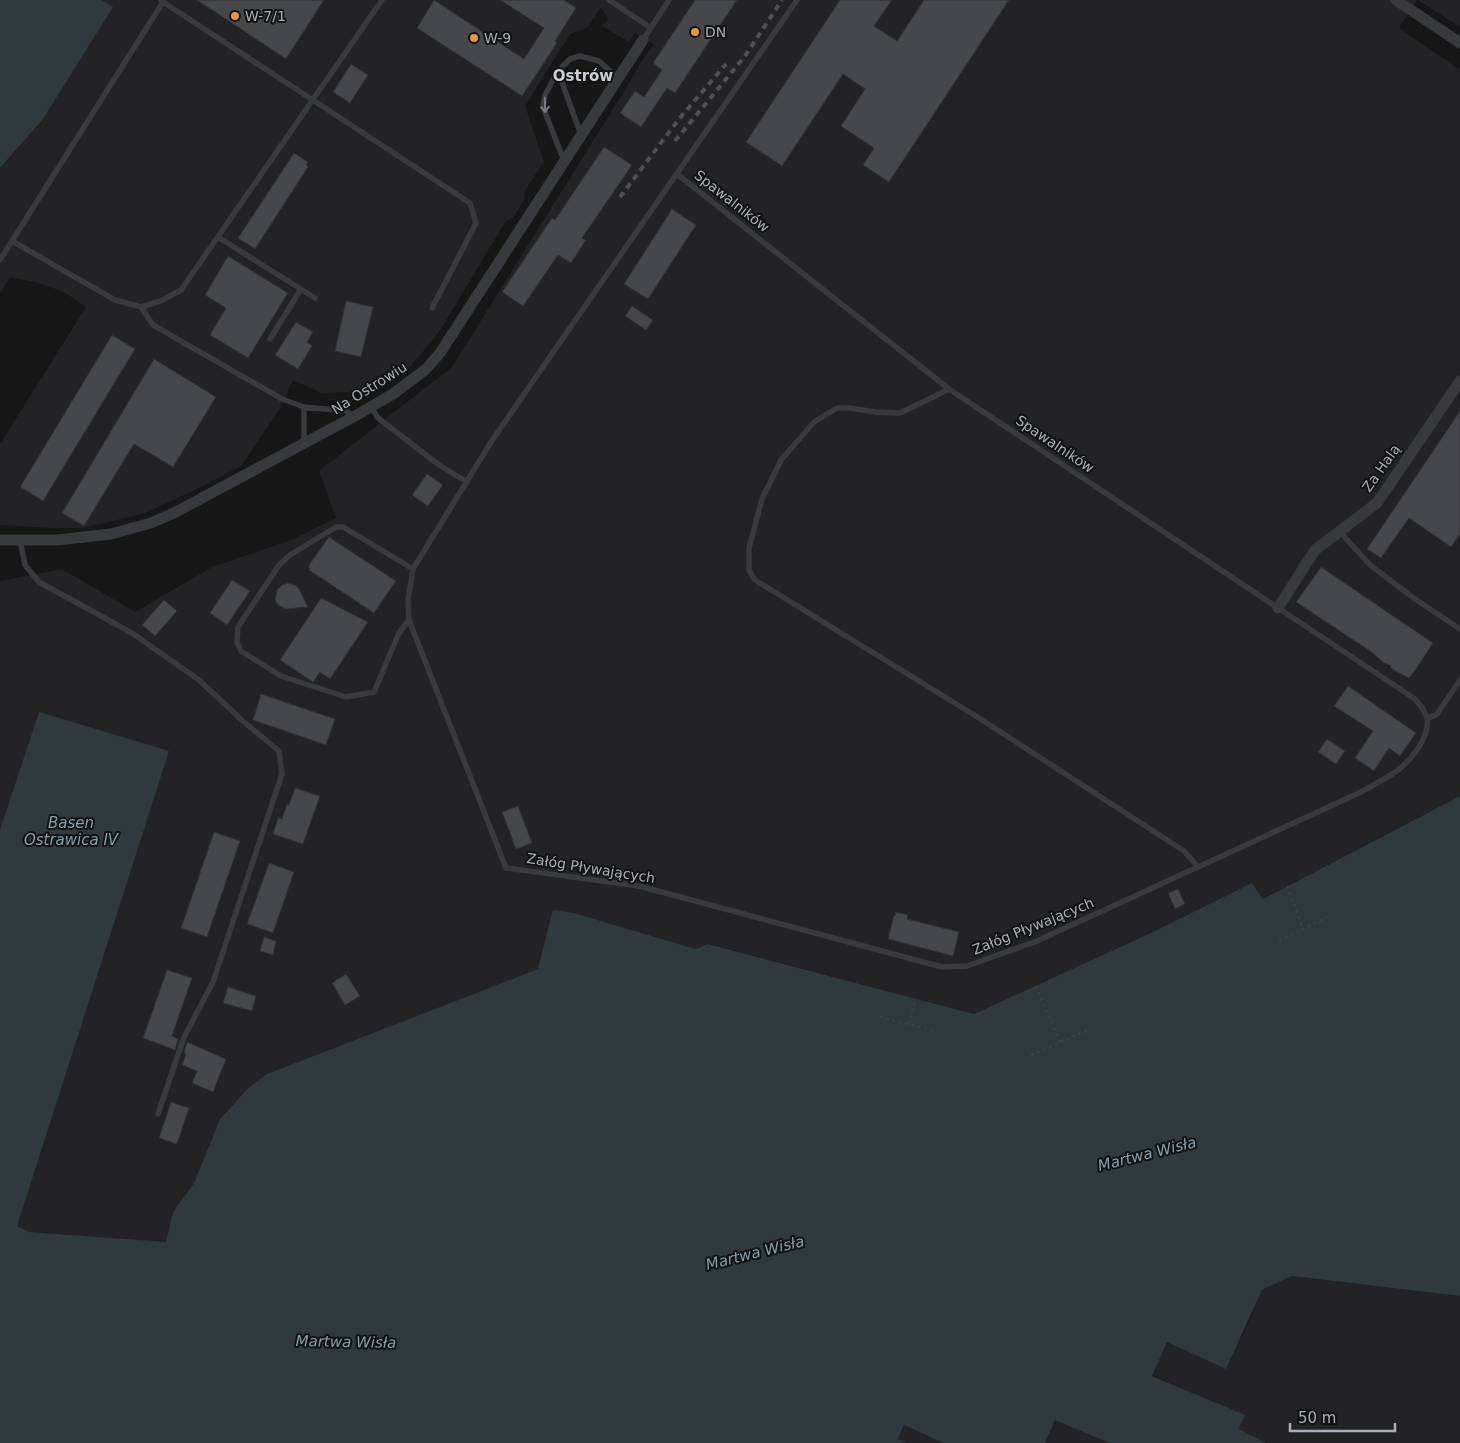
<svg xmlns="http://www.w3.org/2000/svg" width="1460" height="1443" font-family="'DejaVu Sans',sans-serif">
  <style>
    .built { fill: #232325 }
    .water { fill: #30393d }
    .building { fill: #46474b; stroke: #313134 }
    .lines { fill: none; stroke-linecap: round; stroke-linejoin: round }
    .path { stroke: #3e4144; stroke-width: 2.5; stroke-dasharray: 2.5 4; stroke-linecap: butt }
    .service { stroke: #383a3d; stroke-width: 5.5 }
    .minor { stroke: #383a3d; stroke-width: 11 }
    .rail { stroke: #4d5054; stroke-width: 4; stroke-dasharray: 6 5; stroke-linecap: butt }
    .oneway { stroke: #777b80 }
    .poi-dot { fill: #e29845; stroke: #121213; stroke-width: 2 }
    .labels { text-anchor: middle; stroke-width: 4; stroke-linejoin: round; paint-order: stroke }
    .poi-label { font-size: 14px; fill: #aab0b7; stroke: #121213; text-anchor: start }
    .street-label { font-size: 14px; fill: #aab0b7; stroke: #121213 }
    .neighbourhood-label { font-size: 15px; font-weight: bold; fill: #cbced4; stroke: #121213 }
    .water-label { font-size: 15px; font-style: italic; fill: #84a1af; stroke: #121213 }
  </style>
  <rect width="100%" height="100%" fill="#171718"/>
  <path class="built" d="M102 0H1417L1399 28 1460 70V796L1262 899 1252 883 1155 931 974 1014 709 944 696 949 574 913 538 969 267 1074 248 1088 220 1119 194 1183 173 1212 166 1243 29 1232 17 1226 0 1223V581L62 569 135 612 212 567 289 541 336 518 319 471 452 367 631 80 639 65 654 44 635 33 629 42 602 26 608 20 601 7 587 28 570 34 525 106 544 162 525 190 524 200 513 218 505 222 439 332 411 366 385 381 352 392 322 393 293 380 280 408 241 466 199 488 143 514 82 528H53L0 525V444L86 307 64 292 39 283 10 277 0 293V168L43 119 112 7Z
    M1418 0H1460V27Z
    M1292 1276 1460 1296V1443H1266L1239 1429 1244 1416 1152 1375 1167 1341 1242 1337 1262 1290Z
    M1055 1420 1109 1443H1045Z
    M904 1425 943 1443H907L898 1439Z"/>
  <path class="water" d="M0 0H102L113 7 43 119 0 168Z
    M39 712 169 751 17 1226 29 1232 166 1242 173 1212 194 1183 220 1119 248 1088 267 1074 538 969 553 910 574 913 696 949 708 944 974 1014 1155 931 1252 883 1263 899 1460 796V1296L1292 1276 1262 1290 1226 1369 1167 1342 1152 1376 1245 1415 1239 1429 1266 1443H1109L1055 1420 1045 1443H943L904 1425 898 1439 907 1443H0V830Z"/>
  <path class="building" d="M197 0H324L286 59Z
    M434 0 524 59 544 28 500 0H564L576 8 555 41 557 43 522 96 417 28Z
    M695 0H737L675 93 667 88 641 127 620 113 635 91 644 97 662 70 653 63Z
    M840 0H892L874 26 897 41 924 0H1009L889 182 863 165 874 148 841 126 865 89 843 74 782 166 746 142Z
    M351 64 368 75 350 103 333 92Z
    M604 147 632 165 582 238 586 240 571 263 558 255 523 306 502 292 552 218 555 220Z
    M294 153 308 162 306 165 308 167 255 249 238 238Z
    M672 209 696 225 648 299 624 284Z
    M228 256 288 293 248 358 210 335 226 308 205 295Z
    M346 301 373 307 361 357 335 351Z
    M632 306 653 320 646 330 625 316Z
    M296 322 313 332 307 342 312 346 298 369 275 355Z
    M112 335 135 349 43 501 20 487Z
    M154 359 216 397 173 467 134 444 84 526 62 513Z
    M1460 411V534L1451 547 1409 518 1381 558 1367 549Z
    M427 474 443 485 428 506 412 495Z
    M329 537 396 581 374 613 309 570V565Z
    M1321 567 1433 643 1416 669 1409 678 1395 671 1390 667 1391 666 1383 662 1373 653 1296 602Z
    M232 580 250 591 227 625 210 613Z
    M288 583 295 585 299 589 308 607 286 609 278 605 275 600 277 590 282 585Z
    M321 598 368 622 330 679 320 672 313 682 280 660Z
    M164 600 177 611 155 636 142 625Z
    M1348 686 1416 733 1400 756 1389 748 1374 771 1355 758 1373 731 1334 706Z
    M261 694 335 719 326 745 253 720Z
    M1327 739 1345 751 1336 764 1318 752Z
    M295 788 320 796 303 844 273 834 278 818 282 819 287 804 289 805Z
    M518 806 532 843 516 849 502 812Z
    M214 832 240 841 207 937 181 928Z
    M269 863 294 872 273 933 247 924Z
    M1178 889 1185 904 1175 909 1168 893Z
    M896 912 908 915 907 919 959 932 953 956 888 939 894 915 895 916Z
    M264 937 276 941 273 955 260 951Z
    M167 970 192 978 172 1036 178 1039 175 1050 143 1038Z
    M346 974 360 996 345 1005 332 983Z
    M228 987 256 996 252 1011 223 1003Z
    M187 1042 226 1059 213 1092 192 1083 197 1071 182 1065 186 1054 184 1053Z
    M171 1102 189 1108 177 1144 159 1138Z"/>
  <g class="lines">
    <path class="path" d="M1287 886 1303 928
      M1279 941 1327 917
      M1036 986 1060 1042
      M880 1017 935 1031
      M908 1024 916 999
      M1031 1055 1088 1030"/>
    <path class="service" d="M609 0 651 28
      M163 2 470 203 476 223 432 308
      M643 40 669 0
      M558 71 581 135
      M564 161 543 107 545 95 558 71 570 59 580 56 599 61 618 78
      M677 174 949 389 1415 699C1420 705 1426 711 1427 719 1430 737 1411 760 1398 770 1386 779 1373 785 1361 792L1037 941 967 966 942 967 639 886 506 868 409 620 408 600 413 569 491 442 797 0
      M218 237 315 298
      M12 241 115 300 141 307 161 301 181 290 382 0
      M0 260 163 2 161 0
      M141 307 153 325 282 399 304 407 346 411 354 416
      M270 339 301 289
      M949 389 925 401 900 413 875 412 850 408H837L814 422 781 460 762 499 749 548V570L755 580 979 718 1184 851 1198 867
      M371 407 378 418 439 465 467 482
      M304 444V407
      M1339 531 1370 565 1415 599 1460 629
      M20 540 25 565 39 582 132 633 199 680 244 722 279 751 282 774 213 982 184 1037 158 1114
      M409 620 399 633 374 692 346 697 281 676 241 651 237 642 238 627 279 565 290 555 336 527H343L413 569
      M1427 719 1437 714 1460 680"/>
    <path class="minor" d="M1396 0 1460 43
      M0 540H58L111 534 151 523 174 513 355 416 393 394 426 369 440 353 643 40
      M1278 608 1315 550 1377 503 1460 381"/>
    <path class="rail" d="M675 141 745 56 782 0
      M620 197 679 119 726 64"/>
  </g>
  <defs><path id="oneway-shaft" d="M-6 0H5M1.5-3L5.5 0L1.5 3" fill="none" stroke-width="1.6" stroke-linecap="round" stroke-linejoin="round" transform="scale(1.25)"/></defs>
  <use class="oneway" href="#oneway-shaft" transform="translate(545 105) rotate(88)"/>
  <g class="poi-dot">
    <circle cx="235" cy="16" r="5"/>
    <circle cx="695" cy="32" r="5"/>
    <circle cx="474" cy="38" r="5"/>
  </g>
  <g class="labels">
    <g class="poi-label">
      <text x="245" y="21">W-7/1</text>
      <text x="705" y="37">DN</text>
      <text x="484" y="43">W-9</text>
    </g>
    <g class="street-label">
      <text transform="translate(732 201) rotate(38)" y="5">Spawalników</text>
      <text transform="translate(369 388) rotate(-32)" y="5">Na Ostrowiu</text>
      <text transform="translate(1055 444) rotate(34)" y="5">Spawalników</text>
      <text transform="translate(1381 468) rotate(-55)" y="5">Za Halą</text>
      <text transform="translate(591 868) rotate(9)" y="5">Załóg Pływających</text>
      <text transform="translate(1033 926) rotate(-22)" y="5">Załóg Pływających</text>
    </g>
    <g class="neighbourhood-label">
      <text x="583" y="81">Ostrów</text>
    </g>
    <g class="water-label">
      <text x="71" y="828">Basen<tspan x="71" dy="17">Ostrawica IV</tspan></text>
      <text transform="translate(1147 1154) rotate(-14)" y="5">Martwa Wisła</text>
      <text transform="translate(755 1253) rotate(-14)" y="5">Martwa Wisła</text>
      <text transform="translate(346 1342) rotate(1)" y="5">Martwa Wisła</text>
    </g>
  </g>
  <path d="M1290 1423v8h105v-8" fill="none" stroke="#aab0b7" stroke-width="2.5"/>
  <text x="1298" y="1423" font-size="15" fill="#aab0b7" stroke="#121213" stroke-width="4" paint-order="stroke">50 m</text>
</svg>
